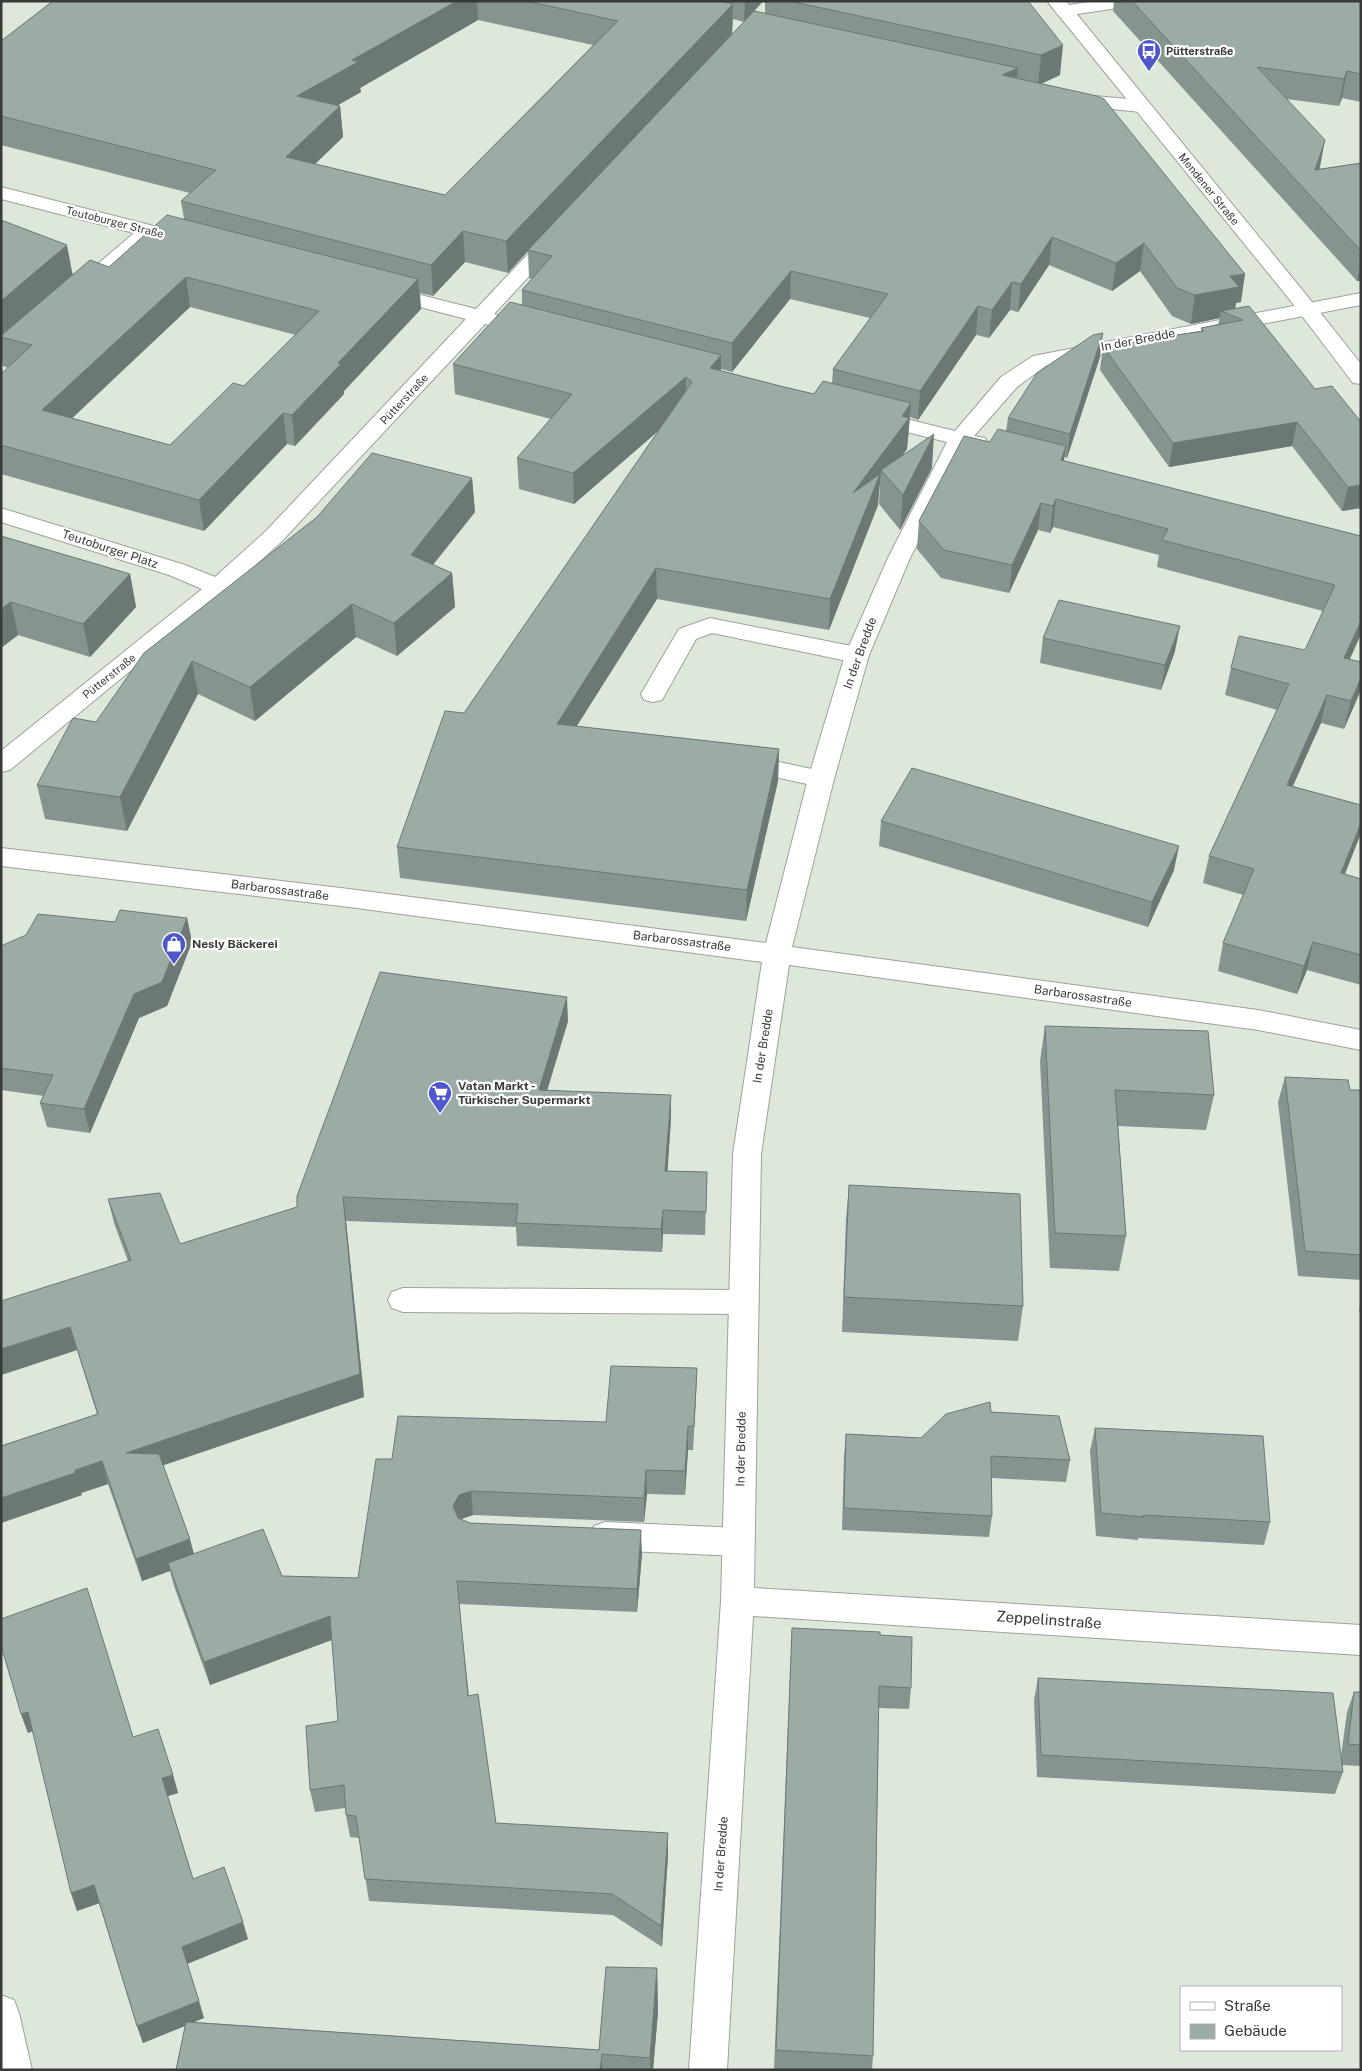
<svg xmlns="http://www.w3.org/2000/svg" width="1362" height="2071" font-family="'Public Sans',sans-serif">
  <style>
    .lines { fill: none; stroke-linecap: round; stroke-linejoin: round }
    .lane-casing { stroke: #99a497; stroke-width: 2 }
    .street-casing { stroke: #99a497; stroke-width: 2 }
    .secondary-casing { stroke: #99a497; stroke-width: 2 }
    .lane { fill: #fff; fill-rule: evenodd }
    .street { fill: #fff; fill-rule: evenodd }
    .secondary { fill: #fff; fill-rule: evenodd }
    .wall { fill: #85948e; fill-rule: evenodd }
    .shaded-wall { fill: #6c7874 }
    .building { fill: #9baca5; stroke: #6c7874; fill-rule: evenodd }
    .labels { text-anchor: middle; stroke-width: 4.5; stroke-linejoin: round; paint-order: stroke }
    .far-poi-label { font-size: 11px; font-weight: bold; fill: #363b36; stroke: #fff; text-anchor: start }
    .far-street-label { font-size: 11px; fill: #363b36; stroke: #fff }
    .street-label { font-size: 12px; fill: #363b36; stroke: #fff }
    .poi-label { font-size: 12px; font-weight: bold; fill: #363b36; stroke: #fff; text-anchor: start }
    .near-street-label { font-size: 15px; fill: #363b36; stroke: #fff }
  </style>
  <rect width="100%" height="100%" fill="#dde8db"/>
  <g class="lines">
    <g class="lane-casing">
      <path id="lane" d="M710 618 857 647 865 650 869 655 865 660 857 663 712 633 696 639 662 700 653 702 644 700 641 694 679 629Z
        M742 754 821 771 830 773 834 779 830 785 821 787 733 768 730 762 733 756Z
        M403 1288 744 1290 755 1294 759 1302 755 1310 744 1314 403 1312 392 1308 388 1300 392 1292Z
        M605 1522 739 1528 750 1532 755 1542 750 1552 739 1556 605 1550 594 1546 589 1536 594 1526Z"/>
    </g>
    <g class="street-casing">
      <path id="street" d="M1094 1H1140L1137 5 1131 6 1064 16 1058 15 1055 11 1058 7Z
        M1070 94 1141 100 1148 102 1150 106 1148 110 1141 112 1063 104 1061 100 1063 96Z
        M1 187 193 236 196 240 193 244 186 246 152 237 86 294 79 296 72 294 69 290 72 286 134 233 1 199Z
        M553 233 560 235 563 239 560 243 494 314 536 325 539 329 536 333 529 335 485 324 282 541 226 592 10 770 1 772V751L202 589 169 575 1 522V508L185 565 215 577 266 531 466 319 378 296 375 292 378 288 385 286 476 309 546 235Z
        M1361 293V305L1047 365 1017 387 974 436 985 438 988 443 985 448 977 450 967 447 910 558 869 655 834 779 792 947 1258 1010 1361 1030V1050L1258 1030 789 965 761 1154 754 1588 1361 1625V1655L753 1616 727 2070H689L721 1601 733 1154 762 962 349 907 1 866V848L349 889 766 943 808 779 845 655 888 558 947 442 866 422 863 417 866 412 874 411 955 431 1001 377 1033 356Z
        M1 1995 14 2000 19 2013 32 2070H1Z"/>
    </g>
    <g class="secondary-casing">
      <path id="secondary" d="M1047 1H1066L1304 292 1361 364V384L1353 383 1290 300Z"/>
    </g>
    <use href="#lane" class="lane"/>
    <use href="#street" class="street"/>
    <use href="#secondary" class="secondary"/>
  </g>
  <path class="wall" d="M53 1H763L751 15 765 14V1H1028L1060 75 1041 84 1241 302 1236 303 1235 308 1361 508 1342 511 1292 446 1169 467 1100 370 1103 346 1201 331V328L1218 324 1220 318 1191 324 1172 316 1140 271 1112 291 1049 265 1018 312 1010 310 989 338 976 335 918 420 910 417 907 449 902 456 932 468 900 530 879 504 880 485 879 486 878 505 829 630 657 599 576 726 779 749 778 781 746 921 400 878 397 847 464 713 659 430 574 504 519 489 517 458 551 419 455 394 453 364 522 305V290L532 279 529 278 528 251 508 273 465 262 433 296 420 293 421 309 344 391V394L295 446 287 444 204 531 1 474V374L8 368 3 366 1 356V220L73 274 109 267 184 219 181 201 190 193 1 145V41ZM733 19 744 22 732 34ZM478 20 593 45 445 195 315 164 343 137 340 106 337 105 361 92 360 88ZM790 299 870 318 833 369 832 384 814 394 721 371V369L732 372ZM190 307 296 335 244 386 170 445 72 418Z
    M1114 1H1361V102L1342 98 1339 106 1287 99 1319 169 1361 163V281H1357L1113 11Z
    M1100 357 1067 458 1064 457V461L1361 536V634L1349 660 1361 662 1360 691 1344 729 1321 723 1292 786 1361 805V833L1345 874 1361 879V985L1307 970 1297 994 1218 971 1223 943 1243 895 1203 883 1209 856 1277 710 1225 695 1231 668 1305 650 1323 611 1157 567 1159 555 1053 527 1050 533 1038 530 1009 593 941 578 917 549 919 521 990 442 1006 431 1008 418Z
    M472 478 475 512 433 565 452 573 455 607 397 656 356 637 255 721 198 694 127 831 45 819 37 785 96 722Z
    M1 536 130 574 136 607 90 657 18 635 1 648Z
    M1043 638 1175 651 1161 690 1040 663Z
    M881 821 1174 870 1148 927 879 846Z
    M187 918 192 942 167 1006 139 1018 90 1133 47 1127 40 1103 44 1096 1 1090V946L115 922Z
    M568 1021 547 1091 671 1119 667 1171 707 1172 705 1235 663 1234 662 1252 517 1246 516 1227 346 1221 364 1397 163 1465 194 1554 282 1576 358 1578 392 1459 606 1422 697 1368 696 1393 693 1450H688L685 1495 647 1494 644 1522 473 1515 461 1519 470 1523 642 1554 637 1612 459 1604 469 1696 496 1823 668 1855 662 1947 613 1915 369 1901 359 1838 350 1837 346 1815 345 1808 315 1812 310 1790 338 1721 332 1640 210 1685 174 1586 170 1571 142 1581 108 1484 81 1493 82 1495 1 1523V1446L97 1414 77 1350 1 1375 128 1261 114 1223 108 1199 180 1244 297 1207Z
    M1045 1026 1214 1095 1206 1130 1118 1126 1126 1236 1119 1271 1050 1268 1040 1061Z
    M1285 1077 1350 1090H1361V1280L1298 1276 1278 1102Z
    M849 1185 1023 1306 1018 1341 842 1332 846 1219Z
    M1361 1304V1316L1359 1309Z
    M991 1412 1070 1460 1066 1482 992 1478V1516L989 1537 842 1530 844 1456 846 1434 921 1438Z
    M1095 1428 1270 1522 1264 1545 1138 1538V1540L1096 1536 1090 1451Z
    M792 1628 880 1635 911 1688 909 1709 879 1708 873 2056 872 2070H792L774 2069Z
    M1038 1678 1341 1756 1347 1712 1354 1692H1361V1766L1342 1765 1343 1772 1335 1794 1037 1777 1034 1700Z
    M21 1714 133 1737 173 1775 178 1793 168 1796 193 1879 248 1939 187 1964 204 2018 194 2022 599 2050 657 1968 658 2012 653 2070H176L185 2026 143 2043 137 2026 99 1903 77 1911 71 1893 33 1731 28 1733Z"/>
  <path class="shaded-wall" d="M457 1H477L478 20 360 88 361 92 300 127 297 96 352 60Z
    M745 1H763L744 22Z
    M733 4 732 34 528 250V251L508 273 506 241Z
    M1063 45 1060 75 1038 85 1041 55Z
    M1018 68 1015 95 1002 75Z
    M1347 71 1342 98 1339 106 1344 79Z
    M340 106 343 137 290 188 286 157Z
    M1325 140 1320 167 1310 198 1315 170Z
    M463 231 465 262 433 296 431 265Z
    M1052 237 1049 265 1018 312 1021 284Z
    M1144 243 1140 271 1112 291 1116 263Z
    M67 245 74 282 1 337V301Z
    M1361 262V281H1357Z
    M791 271 790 299 732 372V343Z
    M1245 274 1241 302 1236 303 1234 316 1221 311 1220 318 1191 324 1195 295 1230 276Z
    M186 277 190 307 48 441 42 410Z
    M418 279 421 309 344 391V394L295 446 292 415 338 363Z
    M1012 282 1010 310 989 338 992 310Z
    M978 306 976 335 918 420 920 391Z
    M1103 333 1100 357 1067 458 1070 434Z
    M721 355V386L710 368Z
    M686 377V407L574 504 573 473Z
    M911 403 907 449 887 476 881 470 878 505 829 630 830 599 853 493Z
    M283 413 287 444 204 531 199 500Z
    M1297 422 1292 446 1169 467 1173 443Z
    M934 434 932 468 900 530 903 495Z
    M1066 446 1062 474 1061 460Z
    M472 478 475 512 414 588 411 555Z
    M1361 485V508L1342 511 1348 487Z
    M1056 499 1053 527 1050 533 1053 506Z
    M1041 503 1038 530 1009 593 1012 565Z
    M656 568 657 599 558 756 557 724Z
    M452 573 455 607 397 656 394 623Z
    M130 574 136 607 90 657 83 624Z
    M11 602 18 635 1 648V609Z
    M352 604 356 637 255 721 250 687Z
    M1361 621V634L1338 686 1344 658Z
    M1180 626 1175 651 1161 690 1165 665Z
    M192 661 198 694 127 831 120 797Z
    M1361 678V690L1344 729 1351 701Z
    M1327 695 1321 723 1281 813 1287 785Z
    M779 749 778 781 746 921 747 890Z
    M1361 823V833L1334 901 1341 873Z
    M1179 846 1174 870 1148 927 1152 902Z
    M187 918 192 942 167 1006 139 1018 90 1133 84 1109 134 994Z
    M1313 942 1307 970 1297 994 1304 966Z
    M567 997 568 1021 540 1114 539 1090Z
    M671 1095V1119L666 1195 665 1171Z
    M343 1197 346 1221 364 1397 132 1476 126 1453Z
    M663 1210V1234L662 1252 661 1229Z
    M70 1327 77 1350 1 1375V1349Z
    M697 1368 696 1393 693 1450 694 1426Z
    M688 1426V1450L685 1495V1471Z
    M102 1461 108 1484 81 1493 82 1495 1 1523V1498Z
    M646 1470 647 1494 644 1522V1498Z
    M471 1491 473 1515 461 1519 455 1530 453 1506 459 1495Z
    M641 1530 642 1554 637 1612V1589Z
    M190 1539 196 1562 168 1563 170 1571 142 1581 136 1559Z
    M330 1616 334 1639 210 1685 204 1662Z
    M28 1712 35 1730 28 1733 21 1714Z
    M173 1775 178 1793 168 1796 162 1778Z
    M668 1833V1855L662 1947 661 1926Z
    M94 1885 100 1903 77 1911 71 1893Z
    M243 1922 248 1939 187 1964 182 1947Z
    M657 1968 658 2012 653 2070H650V2058Z
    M199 2001 204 2018 143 2043 137 2026Z
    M602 2054V2070H600Z"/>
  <path class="building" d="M53 1H457L352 60 358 62 297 96 340 106 286 157 445 195 618 21 526 1H719L733 4 506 241 463 231 431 265 181 201 216 170 1 116V41Z
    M789 1H1028L1063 45 1041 55Z
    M1132 1H1361V74L1347 71 1344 79 1257 67 1325 140 1315 170 1361 163V251Z
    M754 11 1018 68 1002 75 1097 96 1104 99 1245 274 1230 276 1239 287 1195 295 1177 288 1144 243 1116 263 1052 237 1021 284 1012 282 992 310 978 306 920 391 833 369 888 294 791 271 732 343 522 290 552 256 528 250Z
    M167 215 418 279 338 363 341 364 292 415 283 413 199 500 1 445V374L32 345 1 337V335L3 334 90 260 109 267ZM186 277 319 311 244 386 233 383 170 445 42 410Z
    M1 220 67 245 1 301Z
    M510 302 721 355 710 368 784 387 814 394 823 381 911 403 902 416 909 418 853 493 880 474 830 599 656 568 557 724 779 749 747 890 397 847 445 711 464 713 692 382 686 377 573 473 517 458 572 394 453 364Z
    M1249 306 1315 389 1332 386 1361 422V485L1348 487 1297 422 1173 443 1103 346 1204 331 1201 328 1243 320 1221 311Z
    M1103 333 1070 434 1008 418 1037 373 1093 335Z
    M998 429 1066 446 1061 460 1361 536V621L1344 658 1361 662V678L1351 701 1327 695 1287 785 1361 805V823L1341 873 1361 879V955L1313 942 1304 966 1223 943 1254 869 1209 856 1289 684 1231 668 1239 636 1305 650 1335 585 1162 540 1168 529 1056 499 1053 506 1041 503 1012 565 944 550 919 521 964 436 990 442Z
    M934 434 903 495 881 470Z
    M372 453 472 478 411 555 452 573 394 623 352 604 250 687 192 661 120 797 37 785 73 718 96 722 144 653 317 517Z
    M1 536 130 574 83 624 11 602 1 609Z
    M1059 600 1180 626 1165 665 1043 638Z
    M912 768 1179 846 1152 902 881 821Z
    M120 910 187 918 162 982 134 994 84 1109 40 1103 53 1075 1 1068V946L26 935 38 914 115 922Z
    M380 972 567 997 539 1090 671 1095 665 1171 707 1172 706 1212 663 1210 661 1229 516 1223 518 1204 343 1197 360 1374 126 1453 159 1454 190 1539 136 1559 102 1461 75 1470V1473L1 1498V1446L98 1414 70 1327 1 1349V1301L131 1260 108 1199 160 1193 180 1244 297 1207V1196Z
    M1045 1026 1208 1031 1214 1095 1115 1090 1126 1236 1055 1233Z
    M1285 1077 1348 1080 1350 1090H1361V1255L1305 1251Z
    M849 1185 1020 1194 1023 1306 844 1297Z
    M611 1366 697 1368 694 1426H688L685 1471 646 1470 644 1498 471 1491 459 1495 453 1506 458 1518 470 1523 641 1530 637 1589 457 1581 468 1696 478 1694 496 1823 668 1833 661 1926 612 1894 365 1879 356 1816 346 1815 344 1785 310 1790 306 1726 338 1721 330 1616 204 1662 168 1563 263 1529 282 1576 358 1578 376 1459H392L398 1416 606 1422Z
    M990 1402 991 1412 1059 1416 1070 1460 991 1456 992 1516 844 1508 846 1434 921 1438 946 1414Z
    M1095 1428 1263 1436 1270 1522 1143 1515V1517L1101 1513Z
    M87 1588 133 1737 158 1729 173 1775 162 1778 193 1879 224 1867 243 1922 182 1947 199 2001 137 2026 94 1885 71 1893 28 1712 21 1714 1 1645V1619Z
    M792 1628 880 1632V1635L912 1637 911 1688 879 1686 873 2056 776 2050Z
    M1038 1678 1333 1693 1343 1772 1041 1755Z
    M1354 1692H1361V1745L1348 1744Z
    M606 1967 657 1968 650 2058 602 2054 600 2070H176L186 2022 599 2050Z"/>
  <defs>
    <g id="bus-pin" transform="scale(1.25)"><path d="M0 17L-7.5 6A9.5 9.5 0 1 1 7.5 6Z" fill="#4f57cd" stroke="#fff"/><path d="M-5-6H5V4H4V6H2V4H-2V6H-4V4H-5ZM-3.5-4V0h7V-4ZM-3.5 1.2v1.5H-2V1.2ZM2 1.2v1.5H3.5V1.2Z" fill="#fff"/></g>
    <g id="shop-pin" transform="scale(1.25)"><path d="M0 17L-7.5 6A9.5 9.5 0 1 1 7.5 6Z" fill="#4f57cd" stroke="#fff"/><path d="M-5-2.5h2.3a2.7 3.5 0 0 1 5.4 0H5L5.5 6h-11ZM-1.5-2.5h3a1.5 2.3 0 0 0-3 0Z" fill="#fff"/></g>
    <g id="supermarket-pin" transform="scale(1.25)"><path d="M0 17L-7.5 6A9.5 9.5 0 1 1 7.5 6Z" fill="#4f57cd" stroke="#fff"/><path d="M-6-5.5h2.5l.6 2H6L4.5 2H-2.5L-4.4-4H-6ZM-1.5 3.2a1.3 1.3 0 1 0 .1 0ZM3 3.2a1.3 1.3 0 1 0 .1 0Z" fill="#fff"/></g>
  </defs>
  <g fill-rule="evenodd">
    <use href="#bus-pin" x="1149" y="51"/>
    <use href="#shop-pin" x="174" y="944"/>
    <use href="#supermarket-pin" x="440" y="1093"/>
  </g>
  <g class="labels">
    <g class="far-poi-label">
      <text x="1166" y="55">Pütterstraße</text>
    </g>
    <g class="far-street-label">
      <text transform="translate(1209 189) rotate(51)" y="4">Mendener Straße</text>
      <text transform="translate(115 222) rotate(14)" y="4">Teutoburger Straße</text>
      <text transform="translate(404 399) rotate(-47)" y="4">Pütterstraße</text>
      <text transform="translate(109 676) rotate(-39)" y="4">Pütterstraße</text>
    </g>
    <g class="street-label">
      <text transform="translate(1138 340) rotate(-11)" y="4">In der Bredde</text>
      <text transform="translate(110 549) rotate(18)" y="4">Teutoburger Platz</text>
      <text transform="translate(860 653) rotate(-70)" y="4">In der Bredde</text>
      <text transform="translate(280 890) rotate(7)" y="4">Barbarossastraße</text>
      <text transform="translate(682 941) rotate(7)" y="4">Barbarossastraße</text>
      <text transform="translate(1083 996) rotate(8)" y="4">Barbarossastraße</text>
      <text transform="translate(763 1046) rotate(-81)" y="4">In der Bredde</text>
      <text transform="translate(741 1449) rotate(-89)" y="4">In der Bredde</text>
      <text transform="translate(721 1854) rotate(-86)" y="4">In der Bredde</text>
    </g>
    <g class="poi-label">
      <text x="192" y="948">Nesly Bäckerei</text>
      <text x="458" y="1090">Vatan Markt -<tspan x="458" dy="14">Türkischer Supermarkt</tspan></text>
    </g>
    <g class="near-street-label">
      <text transform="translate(1049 1620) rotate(4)" y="5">Zeppelinstraße</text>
    </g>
  </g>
  <rect width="1362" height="2071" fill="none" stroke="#363b36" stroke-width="5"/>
  <rect x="1180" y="1986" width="162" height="65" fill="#ffffff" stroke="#afb1af"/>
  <rect x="1190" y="2002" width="25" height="8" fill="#ffffff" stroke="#afb1af"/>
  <text x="1224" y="2011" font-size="15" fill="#363b36">Straße</text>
  <rect x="1190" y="2024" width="25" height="15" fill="#9baca5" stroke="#afb1af"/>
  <text x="1224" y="2036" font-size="15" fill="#363b36">Gebäude</text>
</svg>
